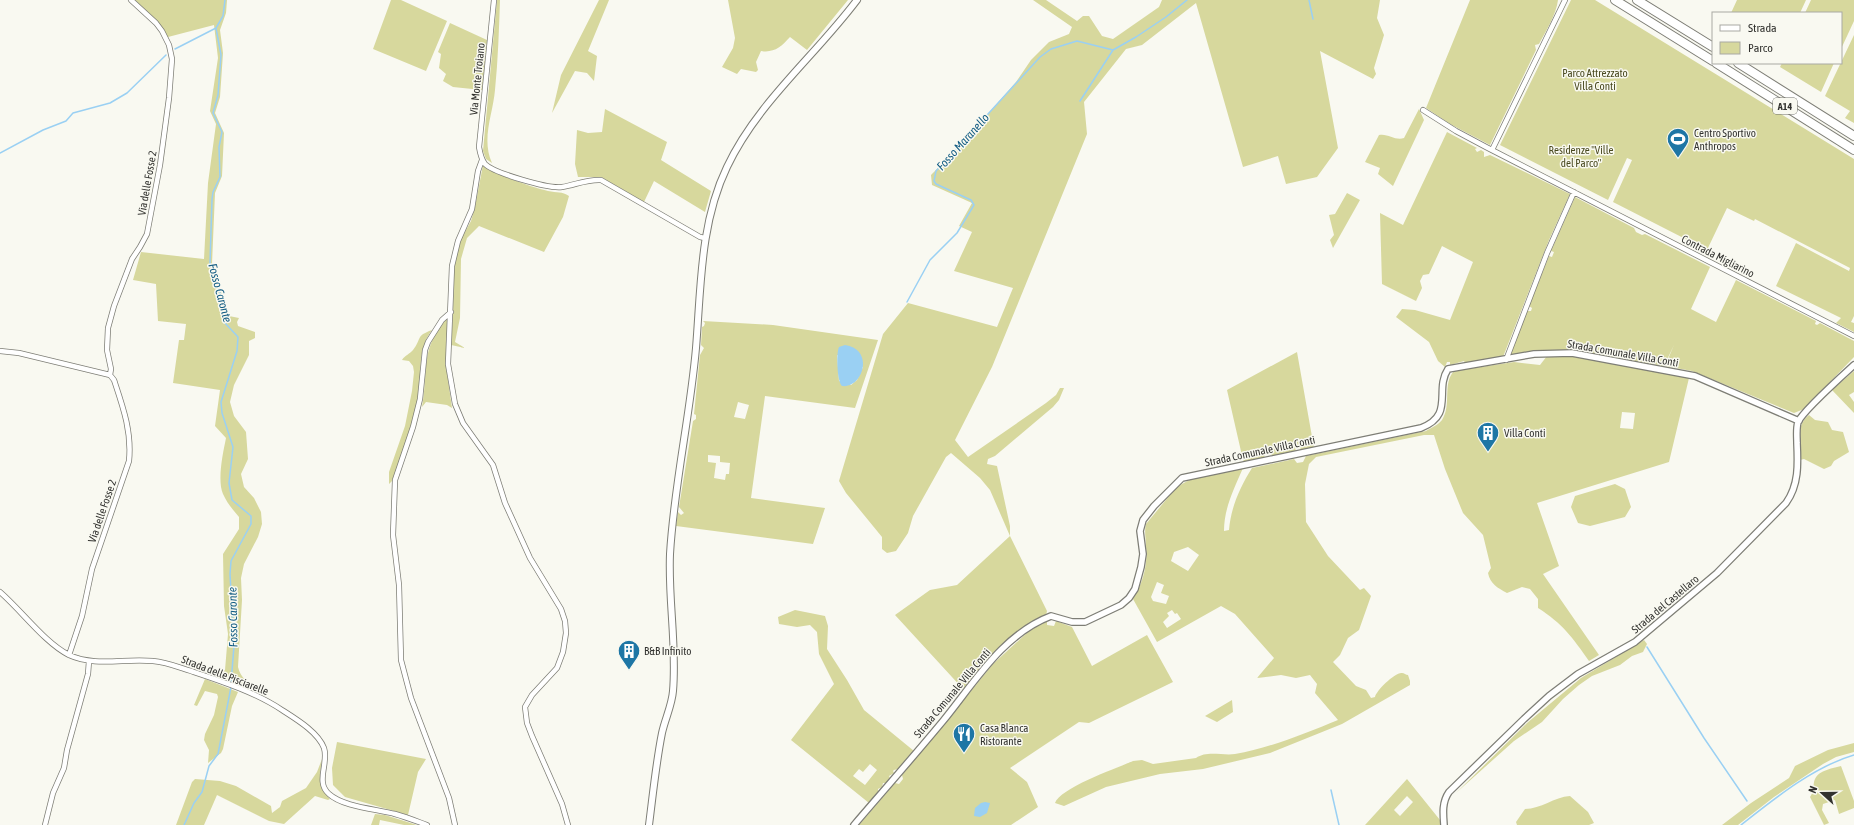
<svg xmlns="http://www.w3.org/2000/svg" width="1854" height="825" font-family="'Asap Condensed',sans-serif">
  <style>
    .green { fill: #d7d89d; fill-rule: evenodd }
    .water { fill: #9ad0f3 }
    .lines { fill: none; stroke-linecap: round; stroke-linejoin: round }
    .stream { stroke: #9ad0f3; stroke-width: 1.5 }
    .minor-casing { stroke: #7e7e76; stroke-width: 6 }
    .tertiary-casing { stroke: #7e7e76; stroke-width: 8 }
    .secondary-casing { stroke: #7e7e76; stroke-width: 8 }
    .motorway-casing { stroke: #7e7e76; stroke-width: 10 }
    .minor { stroke: #fff; stroke-width: 4.5 }
    .tertiary { stroke: #fff; stroke-width: 5.5 }
    .secondary { stroke: #fff; stroke-width: 6 }
    .motorway { stroke: #fff; stroke-width: 8 }
    .labels { text-anchor: middle; stroke-width: 3; stroke-linejoin: round; paint-order: stroke }
    .shield { fill: #f9f9f1; stroke: #6e6e69; stroke-width: 1 }
    .shield-label { font-size: 10px; font-weight: bold; fill: #32322f }
    .park-label { font-size: 11px; fill: #49491f; stroke: #f9f9f1 }
    .street-label { font-size: 11px; fill: #32322f; stroke: #f9f9f1 }
    .poi-label { font-size: 11px; fill: #32322f; stroke: #f9f9f1; text-anchor: start }
    .water-label { font-size: 12px; font-style: italic; fill: #125c83; stroke: #f9f9f1 }
  </style>
  <rect width="100%" height="100%" fill="#f9f9f1"/>
  <path class="green" d="M135 0H227L226 13 220 30 223 53 220 97 215 113 224 133 222 176 215 193 212 264 229 316 239 318 237 322 238 326 255 332V338L249 341V355L234 385 230 402 234 416 246 432 248 459 241 474 244 487 254 498 261 512 262 524 258 537 244 564 241 578 242 600 238 667C241 679 249 684 260 691H256L211 674 225 670 228 634 224 606 223 554 239 529V517C233 510 227 503 223 494 217 480 223 453 226 438L215 426 220 390 173 383 179 340H184L186 324 158 321 156 284 133 280 141 252 204 259 208 183 216 124 210 111 218 58 214 25 168 37 158 22Z
    M391 0H401L447 21 426 71 373 49Z
    M497 0H500C499 30 498 60 495 90 493 114 481 139 492 163L486 159 483 151Z
    M599 0H609L588 51 597 56 594 81 587 73 575 71 552 113 561 75Z
    M728 0H848L807 50 790 37C781 47 774 53 761 51L756 62 758 70 756 72 741 69 737 74 722 67 733 48 735 38Z
    M1033 0H1046L1077 21 1083 16H1089L1102 36 1113 39 1159 7 1162 0H1380L1377 18 1384 35 1374 68 1376 74 1373 79 1320 51 1338 148 1317 177 1286 184 1278 156 1243 167 1196 3 1142 45 1126 49 1084 102 1087 134 992 367 955 440 968 457 1046 403 1056 395 1060 388H1064L1059 400 1053 407 995 456 988 459 987 464 997 466 1010 526V536L1047 611 1046 615C1006 636 990 655 963 689L895 615 930 590 957 585 1010 536 990 490 980 478 951 453 946 457 913 516 908 533 896 551 887 553 882 549V537L846 493 839 481 883 334 908 303 997 327 1013 288 954 271 972 232 959 226 972 203 932 185 931 175 982 123 981 122 1016 82 1031 60 1049 42 1069 34 1072 27Z
    M1470 0H1558C1556 15 1546 31 1539 44L1535 45 1536 50 1490 145 1450 124 1426 108Z
    M1571 0H1595L1854 159V316L1851 322 1854 323V332L1836 323 1841 318 1776 286 1796 243 1849 271 1850 268 1755 219 1754 221 1727 208 1707 250 1613 202 1632 160 1627 158 1608 200 1500 145Z
    M1737 0H1806L1800 13H1731Z
    M1811 0H1854V21L1841 49V13H1805Z
    M450 23 487 40 482 90 453 87 443 81 446 74 439 68 441 54 438 52Z
    M1854 35V123L1845 118 1850 111 1825 96Z
    M1782 63H1834L1821 92 1780 67Z
    M605 109 667 142 661 160 711 191 705 212 654 181 644 202 601 177H578L575 164 577 130 588 133 602 132Z
    M1419 109 1424 120 1393 186 1378 174 1380 168 1365 162 1379 135C1388 133 1395 141 1404 138Z
    M1447 132 1477 148 1475 149 1477 152 1481 150 1484 152V157L1490 155 1570 194 1549 240 1503 357 1465 363 1464 361 1450 365V362H1447L1445 367 1438 361 1429 342 1396 317 1402 309 1415 310 1450 320 1473 262 1442 246 1429 274 1423 275 1420 281 1422 288 1416 301 1382 284 1380 213 1403 225Z
    M483 165C494 174 533 188 548 191 557 193 562 191 569 196L563 217 544 252 479 226 467 238 461 259 460 318 455 342 465 348 451 345 453 313 454 267 461 239 471 221 475 207Z
    M1347 193 1360 200 1333 248 1330 240 1334 235 1329 215 1335 214Z
    M1575 197 1634 228 1636 232 1642 235 1645 234 1710 267 1691 309 1716 322 1736 280 1816 321 1815 324 1817 325 1820 323 1854 341V357L1804 409 1794 413 1692 371 1665 366 1674 345 1664 366 1628 360 1627 355 1622 354 1618 359 1571 350H1537L1510 356 1527 311H1531L1532 308 1529 306 1549 256 1552 257 1554 252 1551 251Z
    M448 317 449 318 446 347V365L452 408 447 405 426 402 422 407C429 368 419 350 448 317Z
    M703 321 773 325 878 340 855 408 765 396 751 498 825 508 813 544 676 526 678 512 681 515 684 513 679 507 693 421 696 419V415L694 414 700 355 704 348 701 345 702 327 704 326 705 323ZM837 355 863 367 857 380 851 385 839 381ZM738 402 749 405 745 419 734 417ZM708 455 720 456V462L730 463 729 474H726L725 480 714 478 716 463 708 462Z
    M432 330C416 351 423 374 418 398 413 427 402 454 392 481L389 484V472L405 426 412 391 414 372 413 366 409 361 402 360C405 355 410 354 413 350 422 339 415 336 432 330Z
    M1297 352 1314 448 1301 451 1300 446 1295 447 1296 452 1274 456 1269 453 1265 454 1264 458 1245 462 1243 460 1227 390Z
    M1547 356H1577L1689 378 1669 462 1537 503 1559 566 1543 574 1599 655 1589 661C1573 638 1562 623 1538 608V599L1530 589 1522 587 1507 593C1498 588 1490 584 1488 573L1491 568 1483 535 1463 513 1445 469 1434 435H1424L1316 457 1309 464 1305 484 1306 522 1328 556 1360 590 1364 588 1371 596 1359 630 1348 638 1340 655 1333 662 1356 686 1366 690 1371 698 1375 697C1376 691 1395 672 1402 673 1404 673 1406 675 1408 675L1410 681V685L1342 724 1270 753 1203 769 1160 774 1106 787 1064 806 1055 803C1060 788 1117 768 1133 761L1142 760 1153 764 1196 758C1207 750 1223 756 1235 754 1270 748 1306 733 1338 720L1315 693 1317 684 1310 675 1296 678 1281 675 1257 678 1274 658 1235 614 1221 606 1157 642 1133 599C1143 583 1148 564 1146 546 1146 538 1144 532 1146 524L1175 489 1182 484 1191 479 1243 468C1234 489 1224 508 1224 531L1229 530C1231 507 1240 487 1252 468L1294 459 1297 463 1303 462 1306 456 1426 431C1431 428 1438 425 1442 420 1452 405 1442 384 1454 371L1514 362 1540 365ZM1622 412 1635 413 1633 429 1620 428ZM1188 547 1199 555 1188 571 1171 561 1174 552ZM1157 582 1164 585 1161 593 1169 596 1166 604 1153 601 1151 597ZM1172 610 1175 614 1177 613 1181 619 1167 628 1163 622 1169 616 1167 613Z
    M1854 371V392L1849 395 1854 402V413L1832 390Z
    M1809 415 1815 420 1828 422 1832 430 1843 432 1849 452 1834 461 1831 466 1824 469 1804 459 1800 460C1801 444 1795 425 1809 415Z
    M1615 484 1625 489 1631 507 1625 517 1590 526 1578 523 1571 507 1575 496Z
    M795 610 825 616 828 626 827 649 847 680 864 710 914 751 898 769 894 770 893 771 894 773 889 776 890 778 886 783H883L882 787 878 789V792L869 803 791 740 834 684 819 654 817 632 810 625 797 627 779 624 778 617ZM870 764 877 770 865 785 853 776 859 769 863 772Z
    M1047 621V625L1054 626 1056 621 1072 627 1092 666 1147 635 1173 682 1089 723 1079 722 1010 768 1027 782 1038 807 1011 825H859L895 783 899 784 903 779 902 775 993 664 1029 631Z
    M1644 640 1647 644 1643 652 1632 656 1620 665 1592 676 1579 685 1563 699 1542 722 1514 741 1456 793 1527 723 1581 678Z
    M205 679 238 692 232 706 223 749 221 753 208 763 209 750 204 740 205 734 214 715 218 697 217 694 205 691 197 706 194 705Z
    M1232 700 1233 712 1217 722 1205 716Z
    M337 742 426 759 418 772 408 815 345 797 333 785 332 768Z
    M1854 743V752L1836 757 1823 764 1774 797 1738 825H1722L1751 803 1789 778 1795 766 1828 750Z
    M322 759C320 775 317 787 330 799L328 800 315 796 284 824 269 821 217 795 204 825H176L192 782 195 779 220 781 236 786 271 806 272 813 280 807 282 801 306 788 317 772Z
    M1841 766 1854 801V808L1839 814 1835 800 1823 804 1822 810 1829 823 1824 825 1810 797C1814 791 1813 788 1814 782 1817 770 1831 769 1841 766Z
    M1407 779 1440 820V825H1365ZM1407 796 1413 802 1400 816 1394 810Z
    M1570 796 1588 812 1594 823 1589 825H1517L1516 822 1525 809C1541 809 1554 797 1570 796Z
    M375 814 385 815 417 825H404L380 820 379 825H371Z"/>
  <path class="water" d="M845 345C875 349 863 389 842 386 837 382 836 353 839 347Z
    M985 802 990 803 987 813 980 817 974 816 975 808 981 803Z"/>
  <g class="lines">
    <path class="stream" d="M225 0 223 16 216 28 221 55 218 95 213 113 222 132 219 147 220 177 213 192 212 199 210 263 227 314 225 323 238 337 237 351 221 402 222 413 233 447 229 483 232 500 251 516V524L231 561 230 574 234 646 231 683
      M1309 0 1313 19
      M175 49 216 28
      M1080 101 1113 50 1136 37 1166 17 1187 0
      M0 153 43 130 66 121 73 113 110 103 127 93 166 55
      M907 302 930 260 957 233 974 205 971 200 936 184 934 181 936 171 1040 57 1051 49 1077 41 1113 50
      M1647 647 1704 738 1747 801
      M1331 790 1339 825
      M184 825 194 803 202 792 209 766 218 754 231 687
      M1741 825C1774 799 1813 767 1854 755"/>
    <g class="minor-casing">
      <path id="minor" d="M494 0 479 147C480 153 481 159 485 164 494 173 548 189 562 187 575 185 587 179 601 180L700 237 705 238
        M1423 110 1456 131 1486 147 1854 336
        M1492 150 1565 0
        M482 160 478 171 472 209 458 241 452 266 448 364 455 404 463 423 493 465 505 503 530 558 561 609 565 621 566 633 563 652 557 668 532 695 525 707 527 723 532 736 562 804 568 825
        M451 312 442 320 428 342 425 350 420 399 413 427 395 480 393 535 399 585 401 660 411 698 449 798 455 825
        M0 351 19 353 110 375 114 380C123 407 132 432 129 461L92 569 82 616 69 655
        M1506 360 1547 253 1574 192
        M110 375 111 369 107 350 108 328 114 306 132 259 140 247 147 234 160 165 169 98 172 59 169 45 162 31 156 23 131 0
        M0 592C21 610 45 643 69 655 95 667 125 658 153 661 166 662 178 667 191 671 221 681 255 692 282 710 296 719 318 732 324 748 329 763 315 782 329 794 343 807 377 809 395 814 406 817 416 821 427 825
        M45 825 53 793 64 768 67 750 88 674 89 661"/>
    </g>
    <g class="tertiary-casing">
      <path id="tertiary" d="M854 825C884 790 914 756 943 721 974 683 1003 634 1051 616L1072 622H1085L1121 605 1129 598 1135 589 1141 567 1143 554 1140 531 1143 520 1154 506 1182 478 1421 428C1455 415 1434 390 1448 369L1534 354 1572 353 1695 376 1799 421
        M1444 825C1443 813 1442 802 1449 792L1524 719 1549 696 1578 674 1635 642 1717 573 1786 503C1799 485 1798 464 1797 443 1797 436 1796 429 1798 422 1803 411 1843 375 1854 365"/>
    </g>
    <g class="secondary-casing">
      <path id="secondary" d="M649 825C653 794 656 763 662 733 665 719 672 705 673 691 677 645 668 600 670 554 674 485 690 417 696 348 701 287 700 223 727 167 757 103 815 56 857 0"/>
    </g>
    <g class="motorway-casing">
      <path id="motorway" d="M1615 0 1713 61
        M1637 0 1713 47
        M1716 63 1854 150
        M1738 63 1854 136"/>
    </g>
    <use href="#minor" class="minor"/>
    <use href="#tertiary" class="tertiary"/>
    <use href="#secondary" class="secondary"/>
    <use href="#motorway" class="motorway"/>
  </g>
  <defs>
    <g id="stadium-pin" transform="scale(1.15)"><path d="M0 17L-7.5 6A9.5 9.5 0 1 1 7.5 6Z" fill="#1e76a5" stroke="#f9f9f1"/><path d="M0-5a6.5 5 0 1 0 0 10a6.5 5 0 1 0 0-10ZM-3.5-1.8h7v3.6h-7Z" fill="#fff"/></g>
    <g id="building-pin" transform="scale(1.15)"><path d="M0 17L-7.5 6A9.5 9.5 0 1 1 7.5 6Z" fill="#1e76a5" stroke="#f9f9f1"/><path d="M-4-6H4V6H1V3H-1V6H-4ZM-2.5-4.3h1.7v1.8h-1.7ZM.8-4.3h1.7v1.8H.8ZM-2.5-1h1.7V.8h-1.7ZM.8-1h1.7V.8H.8Z" fill="#fff"/></g>
    <g id="restaurant-pin" transform="scale(1.15)"><path d="M0 17L-7.5 6A9.5 9.5 0 1 1 7.5 6Z" fill="#1e76a5" stroke="#f9f9f1"/><path d="M-5-6h1v4h1v-4h1v4h1v-4h1v5L-1.5 .5V6h-2V.5L-5-1ZM5-6V6H3V1.5H1.5Q1.5-4 5-6Z" fill="#fff"/></g>
  </defs>
  <g fill-rule="evenodd">
    <use href="#stadium-pin" x="1678" y="139"/>
    <use href="#building-pin" x="1488" y="433"/>
    <use href="#building-pin" x="629" y="651"/>
    <use href="#restaurant-pin" x="964" y="734"/>
  </g>
  <g class="labels">
    <rect class="shield" x="1773" y="98" width="24" height="16" rx="3"/>
    <g class="shield-label">
      <text x="1785" y="110">A14</text>
    </g>
    <g class="park-label">
      <text x="1595" y="77">Parco Attrezzato<tspan x="1595" dy="13">Villa Conti</tspan></text>
      <text x="1581" y="154">Residenze "Ville<tspan x="1581" dy="13">del Parco"</tspan></text>
    </g>
    <g class="street-label">
      <text transform="translate(477 79) rotate(-84)" y="4">Via Monte Troiano</text>
      <text transform="translate(147 183) rotate(-80)" y="4">Via delle Fosse 2</text>
      <text transform="translate(1718 256) rotate(27)" y="4">Contrada Migliarino</text>
      <text transform="translate(1623 353) rotate(10)" y="4">Strada Comunale Villa Conti</text>
      <text transform="translate(1260 451) rotate(-12)" y="4">Strada Comunale Villa Conti</text>
      <text transform="translate(102 511) rotate(-71)" y="4">Via delle Fosse 2</text>
      <text transform="translate(1665 604) rotate(-40)" y="4">Strada del Castellaro</text>
      <text transform="translate(225 675) rotate(21)" y="4">Strada delle Pisciarelle</text>
      <text transform="translate(952 693) rotate(-50)" y="4">Strada Comunale Villa Conti</text>
    </g>
    <g class="poi-label">
      <text x="1694" y="137">Centro Sportivo<tspan x="1694" dy="13">Anthropos</tspan></text>
      <text x="1504" y="437">Villa Conti</text>
      <text x="644" y="655">B&amp;B Infinito</text>
      <text x="980" y="732">Casa Blanca<tspan x="980" dy="13">Ristorante</tspan></text>
    </g>
    <g class="water-label">
      <text transform="translate(963 142) rotate(-48)" y="4">Fosso Maranello</text>
      <text transform="translate(220 293) rotate(75)" y="4">Fosso Caronte</text>
      <text transform="translate(233 617) rotate(-91)" y="4">Fosso Caronte</text>
    </g>
  </g>
  <rect x="1712" y="12" width="130" height="52" fill="#f9f9f1" stroke="#a9a9a3"/>
  <rect x="1720" y="25" width="20" height="6" fill="#ffffff" stroke="#a9a9a3"/>
  <text x="1748" y="32" font-size="12" fill="#32322f">Strada</text>
  <rect x="1720" y="42" width="20" height="12" fill="#d7d89d" stroke="#a9a9a3"/>
  <text x="1748" y="52" font-size="12" fill="#32322f">Parco</text>
  <g transform="translate(1822 793) rotate(291)" stroke="#f9f9f1" stroke-width="3" paint-order="stroke">
  <path d="M0-3L7 15L0 10L-7 15Z" fill="#32322f"/>
  <text y="-6" font-size="11" font-weight="bold" text-anchor="middle" fill="#32322f">N</text>
  </g>
</svg>
